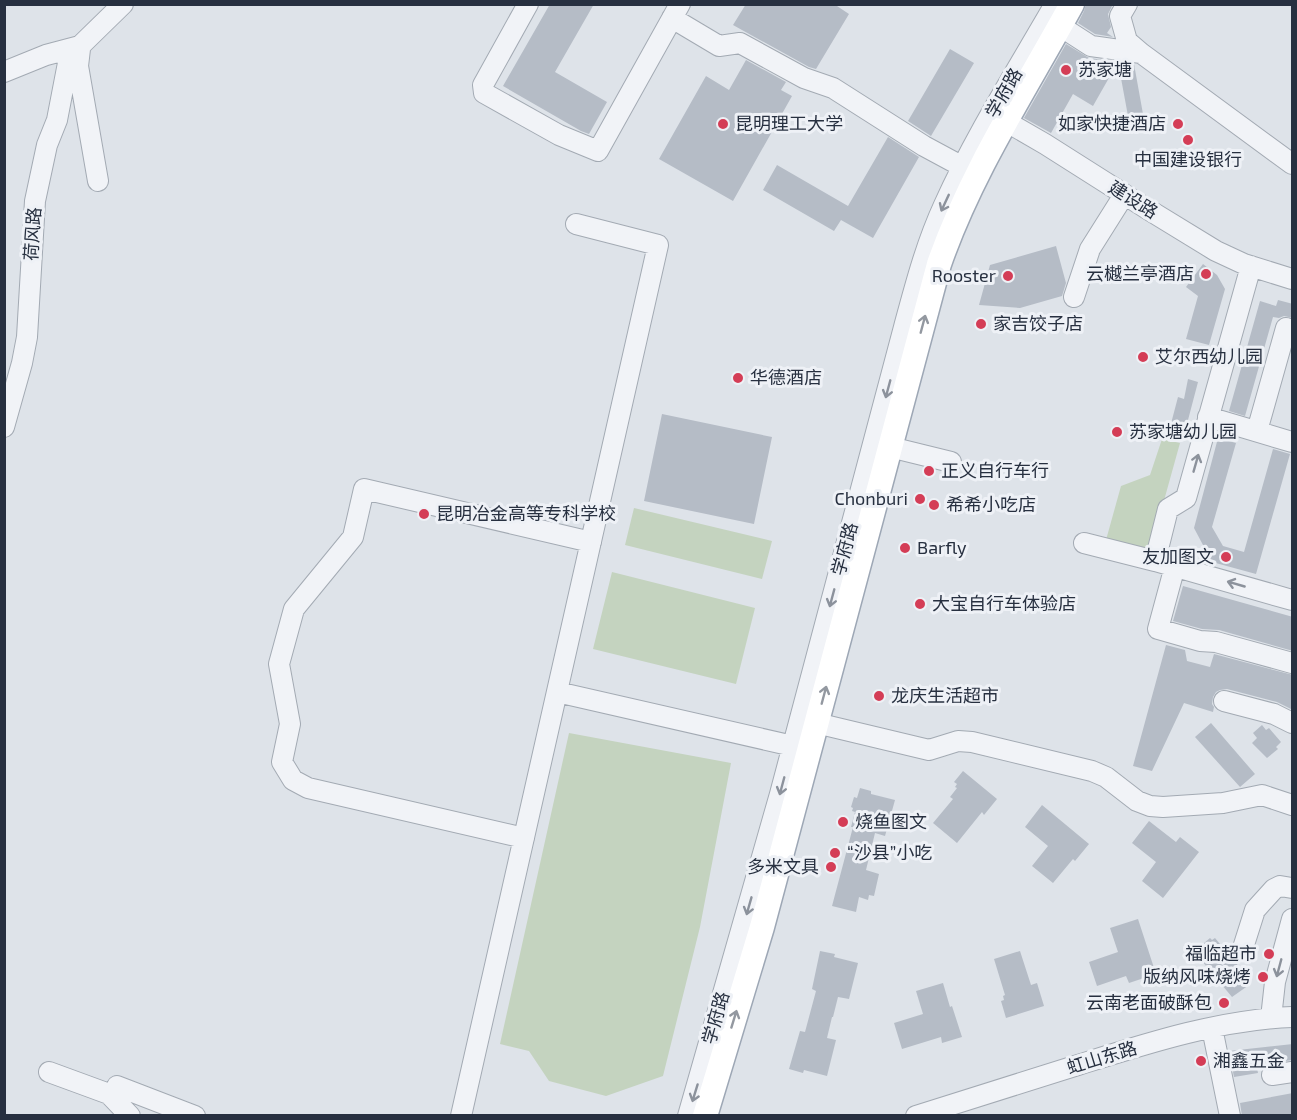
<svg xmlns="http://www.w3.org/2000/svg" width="1297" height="1120" font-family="'Exo 2','Noto Sans SC',sans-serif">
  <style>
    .green { fill: #c4d3bf }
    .building { fill: #b5bcc6 }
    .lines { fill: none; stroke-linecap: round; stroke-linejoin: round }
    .minor-casing { stroke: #a3aab3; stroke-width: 22 }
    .major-casing { stroke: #9da7b5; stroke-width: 27 }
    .minor { stroke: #f1f3f7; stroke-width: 20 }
    .major { stroke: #fff; stroke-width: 24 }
    .oneway { stroke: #8c929c }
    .oneway2 { stroke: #9398a0 }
    .poi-dot { fill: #d43d56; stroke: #eef1f6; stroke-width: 2 }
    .labels { text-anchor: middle; stroke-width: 6; stroke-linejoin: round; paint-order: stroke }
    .poi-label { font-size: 18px; fill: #273040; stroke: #eef1f6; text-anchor: start }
    .street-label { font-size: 18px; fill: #273040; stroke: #eef1f6 }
  </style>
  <rect width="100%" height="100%" fill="#dee3e9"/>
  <path class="green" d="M1162 439 1180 443 1150 551 1106 540 1121 486 1150 475Z
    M634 508 772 541 762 579 625 545Z
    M612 572 755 608 736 684 593 649Z
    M569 733 731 763 700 927 663 1076 606 1096 549 1081 529 1051 500 1044Z"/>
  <path class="building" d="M550 4H594L555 72 607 102 589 134 581 131 503 86Z
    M746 4H834L849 14 816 69 809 67 733 25Z
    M1086 4H1113L1108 14 1111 27 1107 33 1113 37 1095 34 1078 23 1084 11Z
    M1066 44 1089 58 1134 64 1143 114 1128 116 1118 62 1093 106 1073 94 1051 133 1024 118Z
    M950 49 974 63 931 136 908 121Z
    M746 60 786 82 781 90 792 96 733 201 659 159 706 76 729 90Z
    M888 137 919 157 873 238 841 220 834 231 763 190 777 165 848 206Z
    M1056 246 1066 283 1062 296 1020 308 979 305 990 265Z
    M1203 264 1217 275 1225 289 1209 345 1186 339 1198 296 1186 287Z
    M1278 300 1293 304V318L1284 316 1279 318 1273 317 1245 416 1229 411 1260 301 1276 306Z
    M1188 379 1198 382 1183 439 1168 435 1178 397 1184 399Z
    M662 414 772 437 754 524 644 501Z
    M1218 438 1236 443 1212 527 1223 546 1244 552 1273 449 1290 454 1256 574 1212 562 1194 528Z
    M1183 586 1293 617V651L1219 630 1202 629 1173 621Z
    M1166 645 1185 650 1187 661 1210 667 1214 654 1293 675V710L1277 702 1227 689 1220 690 1216 692 1213 697 1212 704 1214 707 1213 712 1184 703 1152 771 1133 766Z
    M1211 723 1255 774 1240 787 1195 737Z
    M1262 725 1266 730 1269 728 1281 742 1276 747 1278 749 1267 758 1252 743 1257 738 1253 733Z
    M963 771 997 799 984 815 982 812 957 843 933 823 953 799 950 797 957 788 955 787 957 784 954 782Z
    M860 788 871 791V794L895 800 885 836 875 833 866 870 879 874 874 896 869 895 868 900 859 897 856 912 832 906 853 827H851L855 812 852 811 853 808 851 807 854 797 857 798Z
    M1042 805 1089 844 1075 861 1073 859 1053 883 1032 866 1048 846 1025 827Z
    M1149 821 1176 842 1180 837 1199 852 1163 898 1142 881 1156 862 1132 843Z
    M1138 919 1156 974 1129 983 1126 976 1097 986 1089 962 1118 952 1110 928Z
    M1210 938 1212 940 1215 938 1250 980 1247 983 1249 985 1232 997 1196 954 1199 951 1197 949Z
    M820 951 835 954 834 957 858 963 849 999 838 997 833 1017H832L827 1038 836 1040 827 1076 804 1070 803 1073 789 1069 800 1031 805 1032 816 991 812 989Z
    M1020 951 1031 985 1037 983 1044 1006 1006 1018 1001 1001 1004 1000 1003 996 1005 995 994 959Z
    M943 983 950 1007 952 1006 962 1037 942 1043 941 1037 902 1049 894 1023 923 1014 916 991Z
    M1293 1044V1060L1270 1063 1263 1068H1257L1258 1073 1234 1077 1229 1051Z
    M1293 1093V1116H1242L1240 1103Z"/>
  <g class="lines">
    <g class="minor-casing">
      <path id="minor" d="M528 4 483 85 484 93 559 135 598 151 680 4
        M1127 4 1120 16 1127 41 1141 53
        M672 18 719 46 740 43 804 78 833 88 924 146 963 167
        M1060 26 1091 46 1141 53 1292 164
        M80 49 78 66 98 181
        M4 72 46 55 80 46
        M993 114 1045 144 1149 210 1216 251 1244 264 1292 279
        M1251 266 1186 498 1168 509 1155 561 1292 600
        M1074 297 1090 249 1124 195
        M1208 417 1292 442
        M4 427 22 363 27 337 35 201 47 145 57 120 68 63 80 46 123 4
        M1257 431 1286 328 1292 330
        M890 447 951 462
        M1084 543 1155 561
        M1175 566 1158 629 1200 641 1216 642 1292 663
        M557 692 793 746
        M1224 701 1274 714 1292 723
        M816 723 929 750 958 741 972 742 1092 771 1106 777 1137 801 1150 806 1163 807 1223 803 1262 795 1292 805
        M524 838 308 788 293 780 282 762 290 724 279 664 294 609 353 537 364 489 591 542
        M1242 951 1255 910 1274 889 1280 886 1292 888
        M1271 1018 1275 982 1292 919
        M1212 1028 1230 1116
        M49 1072 109 1094 130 1116
        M1272 1075 1292 1072
        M117 1086 195 1116
        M461 1116 658 245 576 224
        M688 1116 780 794 904 327C915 286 926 244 944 205 975 136 1017 70 1055 4
        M916 1116C970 1099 1024 1082 1078 1065 1148 1043 1219 1020 1292 1017"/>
    </g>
    <g class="major-casing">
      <path id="major" d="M705 1116 762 927 939 264C971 172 1025 90 1072 4"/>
    </g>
    <use href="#minor" class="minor"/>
    <use href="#major" class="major"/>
  </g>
  <defs><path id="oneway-shaft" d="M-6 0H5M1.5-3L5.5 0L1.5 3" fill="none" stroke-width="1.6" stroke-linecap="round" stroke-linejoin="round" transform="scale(1.5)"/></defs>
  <g class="oneway">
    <use href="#oneway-shaft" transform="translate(945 203) rotate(115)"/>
    <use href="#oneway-shaft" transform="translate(888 389) rotate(105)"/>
    <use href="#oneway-shaft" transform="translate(1196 463) rotate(-74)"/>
    <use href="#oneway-shaft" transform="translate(1236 584) rotate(-164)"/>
    <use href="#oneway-shaft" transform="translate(832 598) rotate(105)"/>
    <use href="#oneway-shaft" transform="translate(782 786) rotate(105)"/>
    <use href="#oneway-shaft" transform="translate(749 906) rotate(106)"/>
    <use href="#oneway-shaft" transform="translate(1279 968) rotate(105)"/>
    <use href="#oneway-shaft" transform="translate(695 1093) rotate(107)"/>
  </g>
  <g class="oneway2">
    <use href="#oneway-shaft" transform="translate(923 324) rotate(-75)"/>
    <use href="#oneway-shaft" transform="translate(824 695) rotate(-75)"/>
    <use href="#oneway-shaft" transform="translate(734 1019) rotate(-73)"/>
  </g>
  <g class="poi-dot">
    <circle cx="1066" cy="70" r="6"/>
    <circle cx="723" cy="124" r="6"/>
    <circle cx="1178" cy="124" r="6"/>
    <circle cx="1188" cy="140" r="6"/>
    <circle cx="1206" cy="274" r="6"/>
    <circle cx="1008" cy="276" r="6"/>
    <circle cx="981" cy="324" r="6"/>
    <circle cx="1143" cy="357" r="6"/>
    <circle cx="738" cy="378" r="6"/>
    <circle cx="1117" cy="432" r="6"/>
    <circle cx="929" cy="471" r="6"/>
    <circle cx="920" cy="499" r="6"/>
    <circle cx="934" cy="505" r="6"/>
    <circle cx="424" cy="514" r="6"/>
    <circle cx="905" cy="548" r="6"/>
    <circle cx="1226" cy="557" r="6"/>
    <circle cx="920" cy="604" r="6"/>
    <circle cx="879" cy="696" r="6"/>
    <circle cx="843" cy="822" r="6"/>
    <circle cx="835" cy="853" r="6"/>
    <circle cx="831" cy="867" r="6"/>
    <circle cx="1269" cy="954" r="6"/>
    <circle cx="1263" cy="977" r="6"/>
    <circle cx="1224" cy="1003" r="6"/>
    <circle cx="1201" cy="1061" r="6"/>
  </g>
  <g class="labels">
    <g class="poi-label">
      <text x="1078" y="76">苏家塘</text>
      <text x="735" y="130">昆明理工大学</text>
      <text x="1166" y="130" text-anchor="end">如家快捷酒店</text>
      <text x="1188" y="166" text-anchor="middle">中国建设银行</text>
      <text x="1194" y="280" text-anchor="end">云樾兰亭酒店</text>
      <text x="996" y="282" text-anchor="end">Rooster</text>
      <text x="993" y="330">家吉饺子店</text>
      <text x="1155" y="363">艾尔西幼儿园</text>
      <text x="750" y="384">华德酒店</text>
      <text x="1129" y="438">苏家塘幼儿园</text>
      <text x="941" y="477">正义自行车行</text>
      <text x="908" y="505" text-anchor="end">Chonburi</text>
      <text x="946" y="511">希希小吃店</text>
      <text x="436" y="520">昆明冶金高等专科学校</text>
      <text x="917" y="554">Barfly</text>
      <text x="1214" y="563" text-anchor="end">友加图文</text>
      <text x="932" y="610">大宝自行车体验店</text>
      <text x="891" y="702">龙庆生活超市</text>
      <text x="855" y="828">烧鱼图文</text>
      <text x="847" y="859">“沙县”小吃</text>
      <text x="819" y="873" text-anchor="end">多米文具</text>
      <text x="1257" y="960" text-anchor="end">福临超市</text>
      <text x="1251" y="983" text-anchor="end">版纳风味烧烤</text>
      <text x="1212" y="1009" text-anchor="end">云南老面破酥包</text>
      <text x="1213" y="1067">湘鑫五金</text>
    </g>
    <g class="street-label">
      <text transform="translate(1004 93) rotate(-60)" y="6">学府路</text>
      <text transform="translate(1133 200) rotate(32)" y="6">建设路</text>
      <text transform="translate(33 234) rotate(-86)" y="6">荷风路</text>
      <text transform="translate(845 549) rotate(-75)" y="6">学府路</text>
      <text transform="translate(716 1018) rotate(-74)" y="6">学府路</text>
      <text transform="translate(1102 1058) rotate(-17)" y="6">虹山东路</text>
    </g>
  </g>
  <rect width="1297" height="1120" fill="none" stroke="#273040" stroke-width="12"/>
</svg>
